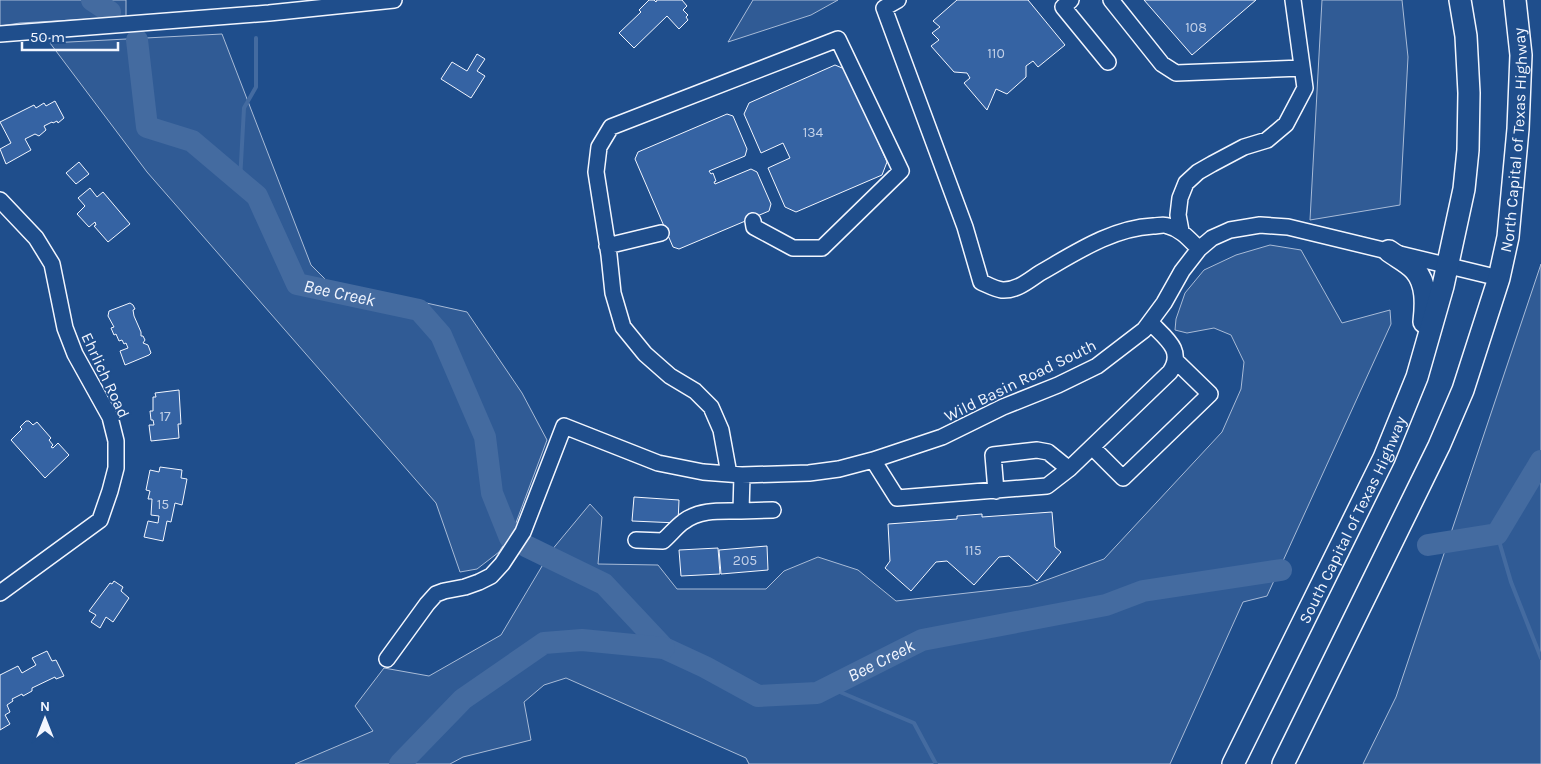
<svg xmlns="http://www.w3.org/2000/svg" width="1541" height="764" font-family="Karla,sans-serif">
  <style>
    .built { fill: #305b95; stroke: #a8bbd7 }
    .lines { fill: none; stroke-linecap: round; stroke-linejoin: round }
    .stream { stroke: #446ba0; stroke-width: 4 }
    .river { stroke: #446ba0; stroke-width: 22 }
    .building { fill: #3563a3; stroke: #f2f6ff }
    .minor-casing { stroke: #f2f6ff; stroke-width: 18 }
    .highway-casing { stroke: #f2f6ff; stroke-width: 24 }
    .minor { stroke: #1f4e8c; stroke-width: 15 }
    .highway { stroke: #1f4e8c; stroke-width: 21 }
    .labels { text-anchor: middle; stroke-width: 4; stroke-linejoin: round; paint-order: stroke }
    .number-label { font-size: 14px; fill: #c3d1e8 }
    .street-label { font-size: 16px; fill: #f2f6ff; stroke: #1f4e8c }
    .water-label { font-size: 18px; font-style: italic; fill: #f2f6ff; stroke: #1f4e8c }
  </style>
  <rect width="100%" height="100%" fill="#1f4e8c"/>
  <path class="built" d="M0 0H126V17L20 23 0 26Z
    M753 0H838L811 15 728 42Z
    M1322 0H1402L1408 57 1400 205 1310 220Z
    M222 34 311 265 327 281 467 312 522 393 547 440 514 528 499 552 477 569 460 572 436 503 147 172 50 43Z
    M1270 245 1301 250 1342 323 1390 310 1391 324 1267 596 1243 602 1170 764H749L746 758 566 678 544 685 524 702 531 740 463 757 450 764H295L373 731 355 706 384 668 429 676 501 635 551 551 590 504 602 517 598 564 658 565 677 589H766L784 571 818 557 858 570 896 601 1030 586 1104 559 1222 432 1241 389 1244 362 1231 335 1214 328 1187 333 1175 330 1176 319 1185 293 1204 270 1236 255Z
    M1541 264V764H1363L1396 697Z"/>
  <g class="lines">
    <path class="stream" d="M240 181 244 108 256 87V38
      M1497 534 1511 582 1541 658
      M828 687 914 723 936 764"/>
    <g class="river">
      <path d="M92 0 110 12"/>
      <path id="s1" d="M137 40 147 127 192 141 257 196 297 284 419 310 441 335 485 437 492 493 510 538"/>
      <path d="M1428 545 1497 534 1541 461"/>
      <path id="s2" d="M526 546 604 584 664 648 705 667 758 696 817 693 922 640 1106 605 1143 591 1281 570"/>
      <path d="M400 764 463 699 544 643 582 640 664 648"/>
    </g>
  </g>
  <path class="building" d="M649 0H654L656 2 657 0H682L687 6 683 10 688 15 686 17 688 20 679 29 667 16 634 48 619 33 641 12 639 10Z
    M957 0H1028L1065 45 1038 67 1033 61 1026 66V77L1007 94 996 89 987 110 964 83 970 78 967 73 954 72 931 46 939 40 932 33 940 27 933 21Z
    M1144 0H1256L1192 55Z
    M477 54 485 59 477 71 485 76 471 98 441 79 452 62 467 71Z
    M835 65 847 70 872 120 869 121 887 162 882 175 796 212 785 207 768 168 790 158 783 143 761 153 744 114 749 103Z
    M55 101 64 118 58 123 57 121 53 123 52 122 44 126 46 130 39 136 35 134 25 139 31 150 6 164 0 149 11 143 0 122 34 105 36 108 44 103 46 106Z
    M727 114 733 116 747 149 745 156 709 171 711 174 713 173 716 181 714 182 715 184 751 169 757 172 771 204 769 211 679 249 673 247 635 159 638 152Z
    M79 162 89 174 76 184 66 173Z
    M90 188 97 197 103 192 130 224 108 242 94 226 96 225 95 222 89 227 77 214 85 206 78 198Z
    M130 303 133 305 135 309 133 310 134 316 141 332V336H143L145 340 143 343 148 345 151 353 149 355 125 365 120 351 128 348 126 343 124 344 122 340 119 341 116 334 114 335 111 328 114 327 108 316 109 311Z
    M179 390 181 424H178L179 438 151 441 149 425H154L153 420H151L150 411H153V397H156L155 393Z
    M26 421H29L33 425 37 422 51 438 49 440 53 445 51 447 53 448 58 443 69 455 45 478 11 440 22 429 20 427Z
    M160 467 182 470 181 478 187 479 182 505 175 503 171 522 167 521 163 541 144 537 148 521 158 523 159 516 151 515 152 499H148L150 491 146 490 150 470 159 472Z
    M634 497 679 500 678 523 632 521Z
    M1052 512 1055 547 1061 552 1037 581 1009 556 999 557 974 585 947 561 936 562 911 591 885 568 890 561 888 524 957 519V516L982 514V517Z
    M767 546 768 570 721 574 719 550Z
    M718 548 720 574 681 576 679 550Z
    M114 581 123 587 121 591 129 598 113 622 106 617 100 628 91 622 96 615 89 611 110 583 112 584Z
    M47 651 52 661 56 660 64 676 56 679 55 677 32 688V691L23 696 22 694 12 699 13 701 7 705 10 712 5 715 10 724 0 730V675L18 666 22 673 36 665 32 658Z"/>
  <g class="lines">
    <g class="minor-casing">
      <path id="minor" d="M898 0 884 8 965 227 981 282C988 285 995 289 1002 290 1017 291 1029 280 1040 273 1075 253 1112 228 1153 226 1158 226 1164 224 1168 226 1181 229 1190 240 1199 249
        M1071 0 1063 7 1108 62
        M1111 0 1162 64 1176 73 1302 68
        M0 34 269 13 394 0
        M0 200 36 238 52 264 65 328 75 354 110 417 116 441V468L110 491 100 520 0 593
        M1181 231 1178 215 1180 198 1186 183 1198 172 1212 164 1244 147 1267 140 1286 124 1305 88 1293 0
        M607 246 661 233
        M1092 447 1123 478 1210 394 1176 361
        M873 460 897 498 1047 486 1069 469 1170 372C1185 350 1165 338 1150 322
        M729 474 721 430 711 407 695 391 670 376 645 354 623 327 613 293 609 255 596 172 599 147 611 127 838 39 901 171 822 248H793L754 227 753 221
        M742 475 741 511 773 510
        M996 491 993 455 1037 450 1048 452 1069 469
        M636 540 663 541C670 535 676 527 683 522 700 509 721 511 741 511
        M387 659 427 604 436 594 444 591 465 587 479 582 491 576 502 564 523 532 564 426 658 463 703 472 742 475 809 473 839 469 873 460 942 437 1003 407 1058 385 1097 366 1144 330 1164 303 1182 271 1199 249 1212 238 1230 230 1260 225 1288 227 1499 278"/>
    </g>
    <g class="highway-casing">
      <g id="highway">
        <path d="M1389 251C1397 257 1408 262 1415 270 1427 284 1426 304 1424 322"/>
        <path id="s3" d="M1233 764 1384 458 1417 377 1443 286 1464 189 1468 150 1469 93 1466 36 1460 0"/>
        <path id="s4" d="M1283 764 1439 446 1463 390 1499 278 1508 237 1518 129 1521 55 1515 0"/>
      </g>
    </g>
    <use href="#minor" class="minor"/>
    <use href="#highway" class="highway"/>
  </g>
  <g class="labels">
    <g class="number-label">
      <text x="1196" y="32">108</text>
      <text x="996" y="58">110</text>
      <text x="813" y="137">134</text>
      <text x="165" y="421">17</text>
      <text x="163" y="509">15</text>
      <text x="973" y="555">115</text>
      <text x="745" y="565">205</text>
    </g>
    <g class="street-label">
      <text dy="6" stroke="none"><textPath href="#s4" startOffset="672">North Capital of Texas Highway</textPath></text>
      <text transform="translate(106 375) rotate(65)" y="6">Ehrlich Road</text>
      <text transform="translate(1020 380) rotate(-26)" y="6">Wild Basin Road South</text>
      <text dy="6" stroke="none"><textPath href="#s3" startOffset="272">South Capital of Texas Highway</textPath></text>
    </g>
    <g class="water-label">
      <text dy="6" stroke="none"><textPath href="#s1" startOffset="360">Bee Creek</textPath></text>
      <text dy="6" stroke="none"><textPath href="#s2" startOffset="411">Bee Creek</textPath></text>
    </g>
  </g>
  <g transform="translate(45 719)" stroke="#1f4e8c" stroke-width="4" paint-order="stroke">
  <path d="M0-4L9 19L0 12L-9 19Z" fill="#f2f6ff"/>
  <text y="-8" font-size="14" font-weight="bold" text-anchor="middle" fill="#f2f6ff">N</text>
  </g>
  <path d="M22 42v8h96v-8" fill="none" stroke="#f2f6ff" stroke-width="2.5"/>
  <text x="30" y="42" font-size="15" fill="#f2f6ff" stroke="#1f4e8c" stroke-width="4" paint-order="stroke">50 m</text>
</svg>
